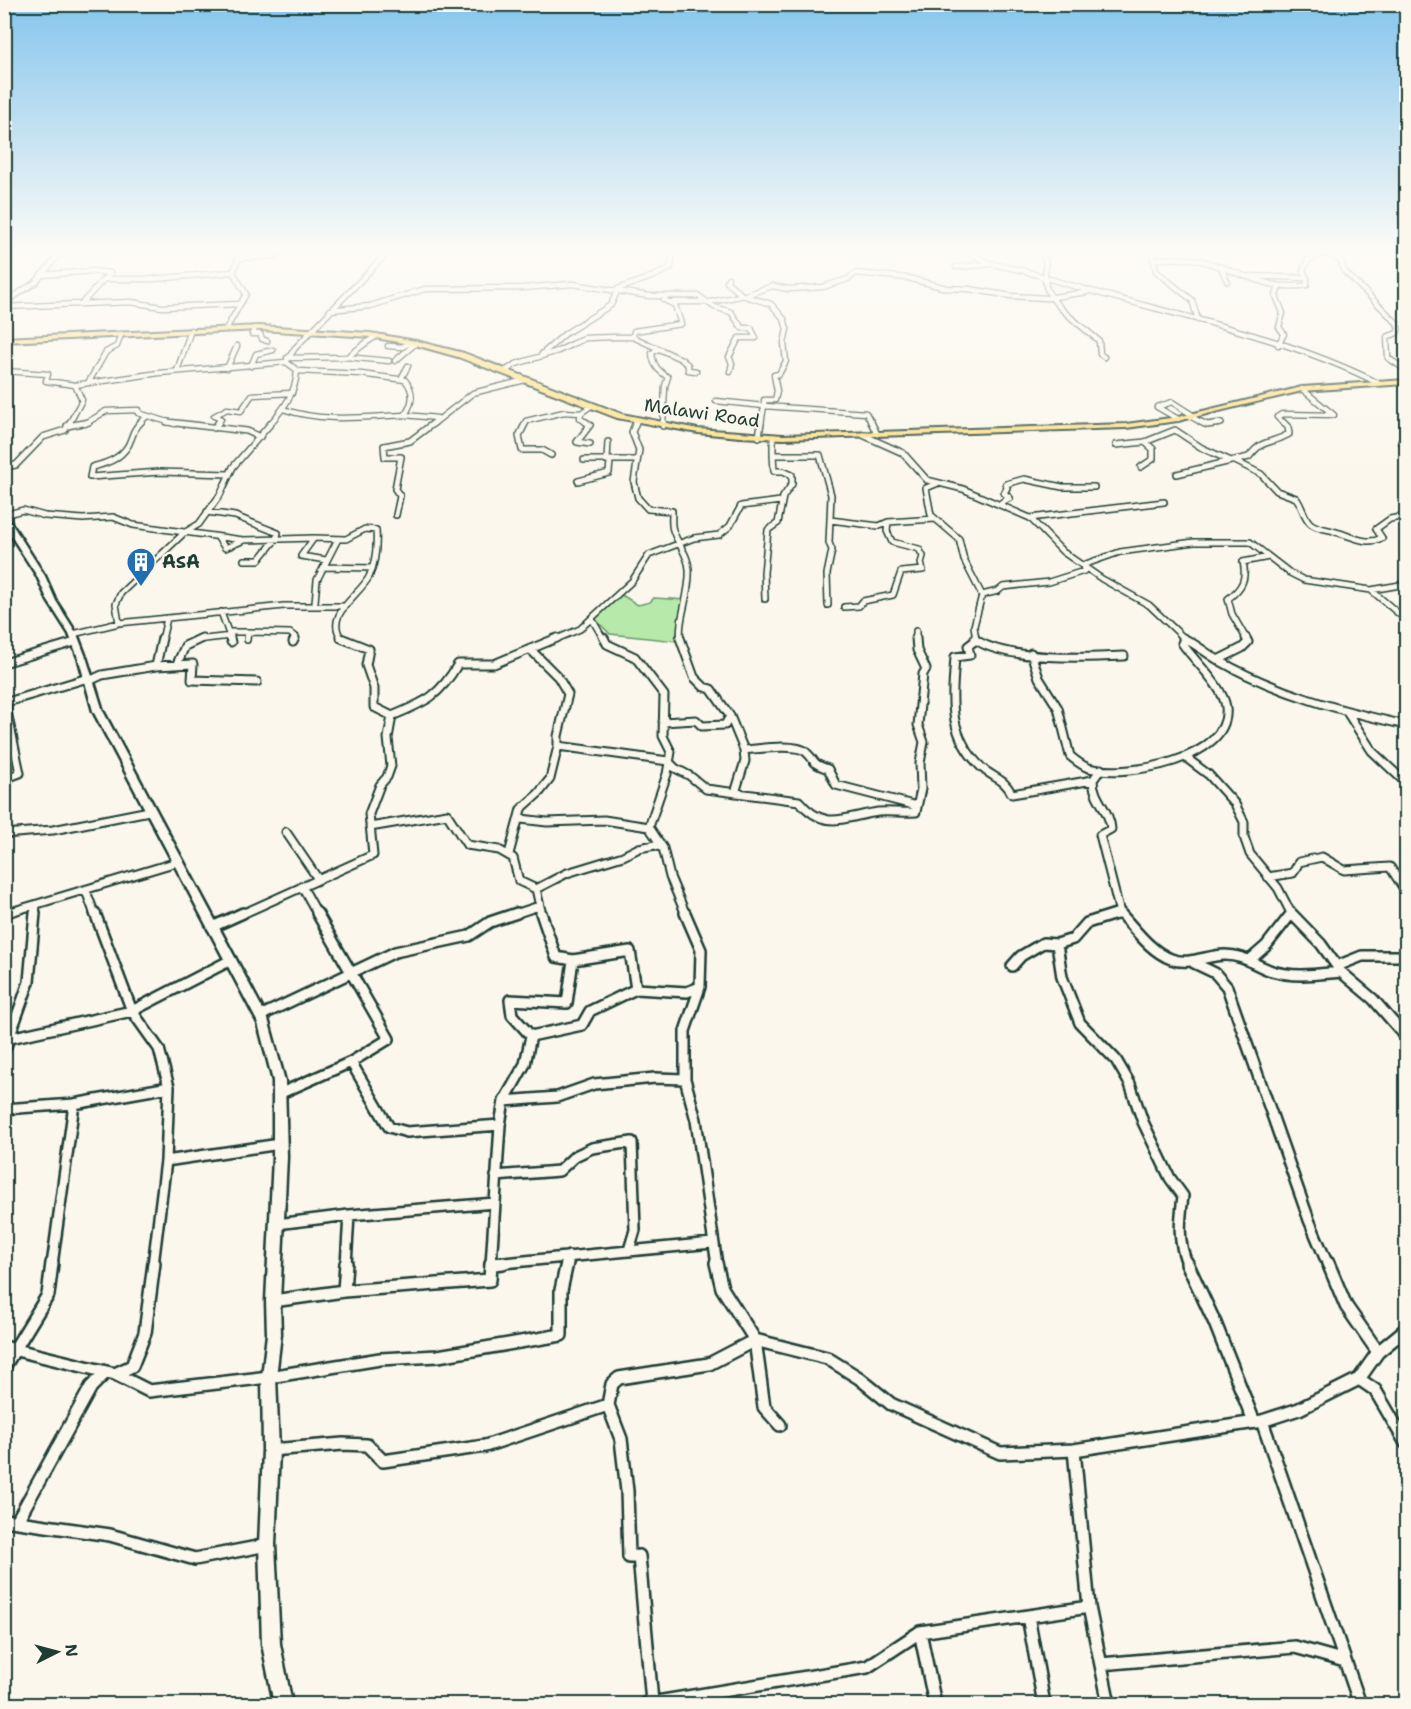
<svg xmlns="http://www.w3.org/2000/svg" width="1411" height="1709" font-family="'Shantell Sans',sans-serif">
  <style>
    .green { fill: #b7eaaa; stroke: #6b946f; stroke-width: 1.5 }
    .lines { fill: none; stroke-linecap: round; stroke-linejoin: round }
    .street-far4-casing { stroke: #1f3d34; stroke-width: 7 }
    .street-far3-casing { stroke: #1f3d34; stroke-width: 8 }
    .street-far2-casing { stroke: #1f3d34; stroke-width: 11 }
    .street-far1-casing { stroke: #1f3d34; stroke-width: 14 }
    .street-casing { stroke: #1f3d34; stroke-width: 16 }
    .secondary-casing { stroke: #1f3d34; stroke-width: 5 }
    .primary-casing { stroke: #1f3d34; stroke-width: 4 }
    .street-far4 { stroke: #fbf7ec; stroke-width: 4.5 }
    .street-far3 { stroke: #fbf7ec; stroke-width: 5 }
    .street-far2 { stroke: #fbf7ec; stroke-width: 7 }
    .street-far1 { stroke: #fbf7ec; stroke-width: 9 }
    .street { stroke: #fbf7ec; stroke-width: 11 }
    .secondary { fill: #fbf7ec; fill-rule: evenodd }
    .primary { fill: #fedf80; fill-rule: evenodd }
    .labels { text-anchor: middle; stroke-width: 4.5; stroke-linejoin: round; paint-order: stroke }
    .far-street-label { font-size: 18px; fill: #1f3d34; stroke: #fbf7ec }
    .far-poi-label { font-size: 18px; font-weight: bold; fill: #1f3d34; stroke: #fbf7ec; text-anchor: start }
  </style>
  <rect width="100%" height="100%" fill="#fbf7ec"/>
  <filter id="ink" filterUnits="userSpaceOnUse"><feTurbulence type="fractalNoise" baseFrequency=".0167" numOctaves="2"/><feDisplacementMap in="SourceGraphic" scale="12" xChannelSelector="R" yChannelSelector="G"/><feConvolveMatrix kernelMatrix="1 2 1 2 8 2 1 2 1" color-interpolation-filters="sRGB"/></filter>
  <g filter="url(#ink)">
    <path class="green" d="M620 594 638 605 650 602 654 598 687 600 676 641 610 634 595 619Z"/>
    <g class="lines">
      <g class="street-far4-casing">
        <path id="street-far4" d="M969 253C977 257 985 262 994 264 1007 268 1021 269 1034 274 1147 311 1270 329 1378 383
          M1042 253C1049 263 1043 274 1046 286 1051 306 1084 327 1099 341L1100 354 1104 357
          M1152 253 1156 271 1192 300 1198 320
          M1328 253 1341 261 1344 271 1397 323 1399 329 1397 333 1387 337 1388 358 1406 370
          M237 258 274 256 280 253
          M1154 259C1170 259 1186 257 1202 261 1237 270 1269 292 1307 285V278L1303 271 1308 260 1327 253
          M4 267 9 260 7 253
          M956 267 992 264
          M1222 270 1227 281
          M41 275 93 271 110 273 104 279H153L233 272
          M1251 276 1307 278
          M728 278 727 282 742 295 771 304 784 319 787 329 784 343 786 361 779 374 774 375 777 391 775 400H764V406
          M746 295 772 286 789 289 823 287 848 279 856 273 908 278 946 288 969 289 1011 296 1047 298 1087 292
          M674 302H710L740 296
          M4 303 36 282 60 253
          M82 303 104 279
          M4 307 131 302 162 307 240 304
          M330 310 370 306 425 289 522 288 573 284 649 296H699L714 307 731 312 742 328H751L756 338H739L729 357 732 363 730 372
          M255 328 252 334H260L262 339 267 341
          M226 329 246 294 233 272 241 253
          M633 337 634 331 681 324 675 305 664 300
          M1278 345 1284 334 1279 327 1283 313 1276 296 1279 286
          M388 346 402 347 409 343
          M658 349 652 353C653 365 658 371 668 377L665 386 663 424
          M542 354 566 333 611 305 618 289C632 283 660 276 671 267L672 253
          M347 357C358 350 365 342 377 336
          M287 358 346 357 389 361
          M395 361 416 343
          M251 366 256 354 273 350
          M227 368 237 346
          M4 371 48 374 46 381 75 385 159 373 286 362
          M177 371 191 330
          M298 371 361 374 405 380C415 392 413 403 405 415L437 418
          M505 371 516 364 558 351 585 338 614 337H633L681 359 688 365V370L696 371
          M401 379 408 366
          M88 383 106 352 117 346 121 334
          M716 401 764 406 761 424
          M764 406 866 413 872 424
          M283 409C323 423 363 417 405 415
          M581 413 580 418 588 424
          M1190 416 1204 424
          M1178 419 1157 407 1172 402 1194 416
          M69 424 82 400 75 385
          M85 424 106 411 139 410 138 413 175 424
          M139 424 146 417
          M217 424 221 419 214 416 227 409 241 411 252 395 292 393
          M270 424C285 407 296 392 297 370L286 362 295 348 387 253
          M433 424 473 393 525 380
          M525 424 526 421 564 412 581 413 591 406
          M635 424 637 420
          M1217 424 1221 423
          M1284 424 1277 417 1282 414 1334 415 1302 389"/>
      </g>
      <g class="street-far3-casing">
        <path id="street-far3" d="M141 422C135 428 134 431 131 439 125 457 109 463 92 467L90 477 160 472 229 474
          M167 422 247 431 260 437
          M526 422 519 436 522 450H542L551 455
          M586 422 590 425 577 442 590 444
          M636 422 632 432 639 450 634 482 638 498 648 509 672 511C672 517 671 525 673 530 677 544 688 553 689 569 691 593 677 621 681 640
          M871 422 877 434
          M1201 422 1207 425 1221 423
          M67 426 89 422
          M663 426V422
          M214 428 219 422
          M863 435 903 453 927 480 963 489 1030 518 1063 552 1102 579 1149 605 1186 640
          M759 437 761 422
          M773 437V455H820L831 495 829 543 832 550 827 574 828 605
          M1401 442 1406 445
          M1116 445 1145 442 1175 430 1202 448 1231 461 1249 457C1263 438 1270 445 1289 434L1288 427 1283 422
          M584 460H635
          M607 460 608 442
          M1235 461 1261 474 1277 491 1296 498C1302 505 1303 516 1310 523 1318 530 1327 528 1336 532 1352 536 1366 546 1382 538L1376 529 1390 519 1406 516
          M4 467 16 465 43 437 65 430 70 422
          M1141 467 1153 459V449L1145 442
          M1177 474 1231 461
          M578 481 609 473 610 461
          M936 484 926 488 931 515 959 539 964 560 982 595 974 626 976 640
          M1003 505 1002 502 1010 498 1004 493 1007 488 1006 484 1024 479 1062 487H1094
          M207 512 235 516 278 533 276 539 259 560H244
          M4 515 23 510 45 516 83 519 113 517 133 525 243 540 314 538
          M396 515 400 496 395 489 401 457H385L384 446 410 441 435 422
          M1030 518 1164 502
          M830 520 879 526 888 522 935 519
          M218 538 225 548 242 541
          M326 560 301 556 314 538 346 539 365 529 376 530C377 545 376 562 369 577 359 596 322 616 343 640
          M324 567 372 568
          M1371 590 1406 584
          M982 595 998 591 1003 587 1049 582 1084 571 1083 565 1120 552 1194 542H1250L1290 573 1304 580 1371 590 1406 620
          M765 599 764 573 768 530 778 523 783 497 792 484V475L783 471H774L773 455
          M315 602 317 580 338 539
          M844 607 859 606 863 601 893 595 901 572 923 570 921 563 923 556 919 549 892 542 887 531 888 522
          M221 612 231 640
          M592 619 604 640
          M119 623 116 604 121 593 184 533 199 524 220 495 233 467 272 422
          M916 631V640
          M231 632H248L247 640
          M248 632 290 633 295 637 294 640
          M73 634 119 623 284 606H343
          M162 640 167 618
          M196 640 231 636
          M554 640 580 629 632 581 649 555 694 538 719 535 730 526 741 506 781 501
          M1247 640 1232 614 1228 599C1242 588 1247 579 1243 562L1269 557"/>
      </g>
      <g class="street-far2-casing">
        <path id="street-far2" d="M162 638 156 666 193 664 192 680 257 682
          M230 638 231 642
          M604 638 607 644 635 657 664 695 663 736 671 752 667 774 649 827 663 848 670 877 686 915
          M975 638 976 640 968 646 970 655 955 657C952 700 947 734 981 767 994 779 1003 777 1012 794L1093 780 1101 769
          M1183 638C1196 644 1206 653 1218 660 1276 693 1341 711 1406 725
          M976 640C1008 661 1085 658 1124 656
          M293 642 295 638
          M530 649 558 677 568 694 558 736V746
          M1031 653 1039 678 1058 708 1070 756C1076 761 1082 766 1089 768 1126 778 1232 760 1226 707 1223 686 1194 661 1182 643L1184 639
          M1218 660 1242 648 1248 642 1246 638
          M4 663 75 642
          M177 664 185 646 202 638
          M89 681 102 675 156 666
          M4 703 88 678
          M1347 712 1372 751 1406 783
          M392 716C425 702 439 697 458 664H494L557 638
          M730 716 744 750 745 761 735 793
          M663 722 696 720 702 726 725 725 730 716 711 689 704 687 694 677 680 638
          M744 750C758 749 796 743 806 752 818 763 809 762 828 769L836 785 917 806
          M1185 757 1209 775 1235 804 1244 822V837L1250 854 1278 888 1292 915
          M4 779 20 773 5 702
          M1093 780C1093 799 1110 810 1111 829L1100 835 1120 913
          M521 819 547 822 604 820 649 827
          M370 827 447 814 467 845 499 850 513 858 519 881 536 889 542 915
          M286 832 318 879
          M4 834 53 830 149 811
          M509 854 521 809 539 793 550 779 558 746 668 761 675 768 690 776 706 789 799 801C825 832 844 817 878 812 890 811 903 813 916 812L921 789 920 763 924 742 918 725 923 674 926 669 917 650 916 638
          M1268 877 1293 873 1299 862 1322 857 1344 870 1390 867 1406 892
          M302 886 318 915
          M536 889 567 873 623 856 639 848 655 845 663 848
          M86 891 95 915
          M4 914 177 862
          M35 915 36 905
          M240 915 373 855 369 814 380 785 387 777 391 766 388 738 392 716 374 707V688L366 665 369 649 341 638
          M512 915 539 906
          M1114 915H1122"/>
      </g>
      <g class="street-far1-casing">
        <path id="street-far1" d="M95 913 132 1011 159 1049 169 1087 166 1161 153 1265
          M541 913 556 957 573 960 630 951 636 989 687 992 700 987
          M685 913 701 950 700 987 685 1031V1079L696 1120 717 1265
          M1120 913C1135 929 1150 951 1171 959 1189 966 1207 955 1225 955 1244 955 1256 966 1272 971 1295 978 1318 974 1341 972
          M1291 913 1321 944 1341 972 1373 999 1406 1037
          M4 914 7 913
          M212 927 243 913
          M1057 944 1062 977 1080 1023 1116 1060 1130 1084 1143 1122 1170 1178 1183 1196C1180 1220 1177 1242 1188 1265
          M1251 959 1266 946 1291 914
          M1194 963 1215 973 1227 987 1309 1220 1328 1265
          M1012 966 1021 956 1043 943 1057 944 1073 939 1087 923 1119 913
          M1337 966 1362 956H1406
          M260 1016 395 952 469 936 490 922 517 913
          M531 1036 512 1015 510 1000 567 1003 573 960
          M10 1038 132 1011 231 960
          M4 1052 29 982 35 913
          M351 1062 389 1127 407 1132 500 1125 491 1265
          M279 1094 351 1062 389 1039 317 913
          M504 1101 557 1097 594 1084 655 1078 685 1079
          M4 1109 74 1104 169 1087
          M500 1125 504 1101 525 1064 531 1036 582 1025 590 1011 636 989
          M166 1161 280 1144
          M496 1176 559 1171 575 1156 592 1148 632 1142 635 1230 629 1250
          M277 1224 349 1215 495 1203
          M493 1264 712 1243
          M52 1265 74 1104
          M346 1265 349 1215
          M567 1265 569 1256"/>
      </g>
      <g class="street-casing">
        <path id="street" d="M716 1263 722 1288 755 1340 764 1407 780 1425
          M1187 1263 1215 1323 1254 1422
          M1328 1263 1346 1306 1378 1352
          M493 1264 503 1263
          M344 1291 346 1263
          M273 1301 344 1291 490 1280 491 1263
          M4 1347 115 1374 149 1391 269 1377 380 1359 438 1356 561 1335V1290L567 1263
          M4 1367 48 1295 52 1263
          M115 1374 132 1366 145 1333 154 1263
          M1359 1379 1375 1390 1406 1443
          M608 1405 612 1384 619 1378 709 1364 755 1340 827 1358 859 1378 891 1404 1000 1453 1074 1450
          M1262 1421 1360 1704
          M271 1450 343 1444 367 1445 383 1461 485 1446 608 1405 621 1439 627 1491 629 1557 639 1556 652 1702
          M4 1520 110 1535 195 1559 267 1545
          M17 1521 91 1387 106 1372
          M1028 1616 1044 1704
          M1101 1664 1295 1647 1345 1661
          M645 1704 867 1667 920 1632
          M935 1704 920 1632 1089 1607
          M1109 1704 1089 1607 1074 1450 1262 1421 1299 1409 1359 1379 1378 1352 1406 1329"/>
      </g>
      <g class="secondary-casing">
        <path id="secondary" d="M4 516 8 518 45 576 56 601 77 634 87 660 103 711 268 1019 285 1081 287 1157 280 1301 281 1334 276 1377 279 1450 275 1545 280 1644 292 1704H274L262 1644 259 1545 263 1450 262 1377 267 1334 266 1301 273 1157V1081L258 1023 93 711 79 660 69 634 48 601 37 576 4 525Z"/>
      </g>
      <g class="primary-casing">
        <path id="primary" d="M260 326 370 333 416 341 464 353 622 414 698 429 783 435 1126 424 1178 417 1302 387 1406 380V384L1302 391 1178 421 1126 428 783 439 740 437 698 433 617 418 458 357 415 345 370 337 260 330 4 342V338Z"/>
      </g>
      <use href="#street-far4" class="street-far4"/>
      <use href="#street-far3" class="street-far3"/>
      <use href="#street-far2" class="street-far2"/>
      <use href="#street-far1" class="street-far1"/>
      <use href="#street" class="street"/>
      <use href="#secondary" class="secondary"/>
      <use href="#primary" class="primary"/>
    </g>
  </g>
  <linearGradient id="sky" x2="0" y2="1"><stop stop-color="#86c5ed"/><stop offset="0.51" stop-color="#fdfbf6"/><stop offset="1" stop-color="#fdfbf6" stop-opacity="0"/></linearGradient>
  <rect width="1411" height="492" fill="url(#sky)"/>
  <defs>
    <g id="building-pin" transform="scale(1.5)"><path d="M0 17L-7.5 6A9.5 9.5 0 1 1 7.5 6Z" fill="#1f6fb2" stroke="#fbf7ec"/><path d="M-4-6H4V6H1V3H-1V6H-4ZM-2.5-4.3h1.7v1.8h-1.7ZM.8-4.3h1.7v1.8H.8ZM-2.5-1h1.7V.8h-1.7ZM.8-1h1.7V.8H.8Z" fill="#fff"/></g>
  </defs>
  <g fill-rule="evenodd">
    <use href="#building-pin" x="141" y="562"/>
  </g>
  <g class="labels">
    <g class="far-street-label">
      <text transform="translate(702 413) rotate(8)" y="6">Malawi Road</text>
    </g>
    <g class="far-poi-label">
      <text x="162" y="568">ASA</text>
    </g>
  </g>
  <rect width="1411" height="1709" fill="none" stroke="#fbf7ec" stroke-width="24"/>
  <rect x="12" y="12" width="1387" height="1685" fill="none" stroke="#1f3d34" stroke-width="2" filter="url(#ink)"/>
  <g transform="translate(57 1652) rotate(84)" stroke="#fbf7ec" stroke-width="4.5" paint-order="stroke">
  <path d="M0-4.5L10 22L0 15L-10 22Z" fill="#1f3d34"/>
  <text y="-9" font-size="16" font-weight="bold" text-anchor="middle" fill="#1f3d34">N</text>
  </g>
</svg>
